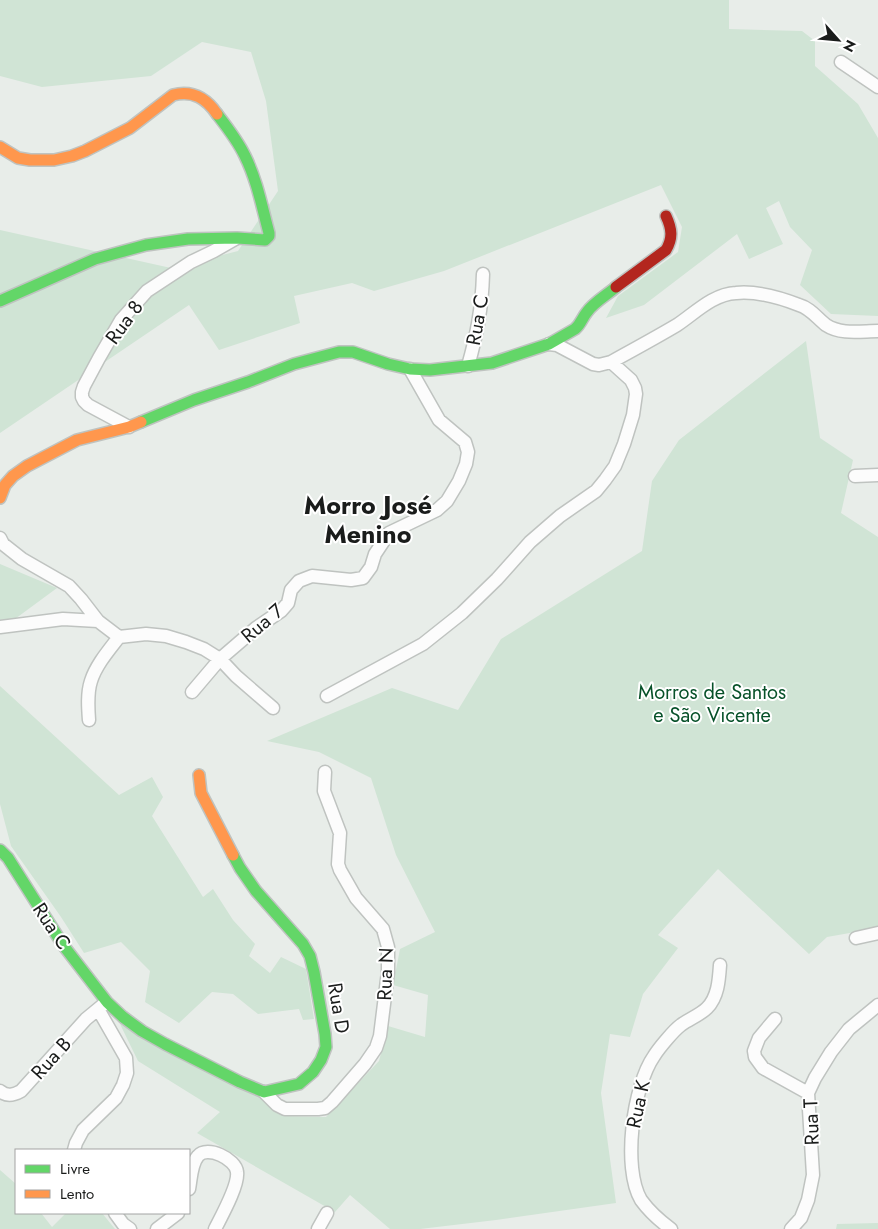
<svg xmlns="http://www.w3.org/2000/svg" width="878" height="1229" font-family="Jost,sans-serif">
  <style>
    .green { fill: #d0e4d5 }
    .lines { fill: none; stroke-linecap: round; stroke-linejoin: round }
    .street-casing { stroke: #bfc3c0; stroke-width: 15 }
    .fast-casing { stroke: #bfc3c0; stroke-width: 14 }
    .slow-casing { stroke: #bfc3c0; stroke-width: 14 }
    .jam-casing { stroke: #bfc3c0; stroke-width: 14 }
    .street { stroke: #fcfcfc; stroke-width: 12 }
    .fast { stroke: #63d668; stroke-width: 11 }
    .slow { stroke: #ff974d; stroke-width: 11 }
    .jam { stroke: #b3261e; stroke-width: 11 }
    .labels { text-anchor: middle; stroke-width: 4; stroke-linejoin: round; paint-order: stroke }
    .street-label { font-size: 20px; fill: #1a1c1b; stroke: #fff }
    .park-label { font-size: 20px; fill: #075129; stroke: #fff }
    .district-label { font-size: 25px; font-weight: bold; fill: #1a1c1b; stroke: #fff }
  </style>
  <rect width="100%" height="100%" fill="#e8ede9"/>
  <path class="green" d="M0 0H729V29L802 31 815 41V66L858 104 878 138V316L831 314 800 285 812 250 790 227 779 201 766 208 783 244 749 259 737 234 644 305 606 318 618 296 678 252 682 227 661 185 444 271 374 291 352 283 294 296 300 323 219 350 189 305 0 433V230L171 268 238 251 278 191 266 101 251 52 202 42 151 76 42 87 0 76Z
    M806 341 820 438 853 460 841 513 878 537V928L827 937 809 954 718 869 658 935 678 948 643 994 630 1037 610 1034 601 1093 616 1203 496 1220 420 1229H390L350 1195 335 1212 197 1133 220 1112 138 1061 120 1024 262 1097 273 1111 285 1116 326 1117 379 1061 388 1026 425 1037 428 995 393 985 400 949 435 932 396 855 371 778 319 752 267 741 392 688 458 710 501 639 642 551 652 481 679 440Z
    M0 564 57 588 0 630Z
    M0 686 119 795 152 777 163 797 152 816 203 897 213 889 233 920 255 944 249 956 270 973 281 957 306 969 314 1019 303 1020 299 1009 258 1014 233 994 212 992 179 1023 145 1002 150 971 121 942 84 953 61 917 11 846 0 804Z
    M0 1170 16 1184V1213H41L52 1227 66 1213H102L115 1229H0Z
    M878 1223V1229H836L837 1224Z"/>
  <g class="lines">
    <g class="street-casing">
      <path id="street" d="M841 62 878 87
        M549 344 557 345 593 364 599 365 611 362C633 350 655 338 677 325 695 313 713 294 736 293 756 291 781 298 799 305 810 308 817 318 826 325 841 335 861 331 878 331
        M468 366C477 334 482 308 483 274
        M129 427 88 405 84 401 82 397V392L84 386 99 358 121 320 147 291 191 262 214 251 235 239
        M855 476 878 475
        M0 538 3 544 22 559 69 586 81 599 98 621 119 637 146 634 166 636 186 642 204 649 220 659 236 676 273 708
        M0 627 63 619 98 621
        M192 692 220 659 256 628 281 611 288 603 291 590 299 581 312 576 351 580 363 578 371 567 375 554 389 533 437 510 447 501 459 481 466 464 468 452 465 442 439 420 410 369
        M327 696 423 644 462 613 497 579 530 542 560 516 596 491 605 480 615 466 624 444 633 415 636 394 635 388 631 380 611 362
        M89 720C88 707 87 693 91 681 96 665 109 650 119 637
        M856 938 878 933
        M775 1019 759 1038 754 1051 755 1057 763 1068 808 1093
        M0 1091C7 1097 14 1095 21 1091L86 1019 103 1005
        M264 1092 277 1105 285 1109H318L325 1108 332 1102 365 1064 376 1048 380 1036 388 972V947L383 929 356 898 340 870 338 864 340 833 324 791 325 772
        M74 1150 76 1143 83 1130 116 1098 123 1085 127 1073 126 1058 98 1009
        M189 1189C191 1179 191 1164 198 1156 207 1145 236 1159 237 1172 239 1185 221 1217 215 1229
        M115 1213 123 1224 130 1229
        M157 1229 178 1213
        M318 1229 327 1213
        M671 1229C660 1221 649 1211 641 1200 622 1168 633 1086 654 1056 659 1048 674 1030 681 1025 689 1019 700 1015 707 1008 718 997 719 980 720 965
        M791 1229 801 1218 808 1200 813 1175 808 1093 815 1078 831 1052 849 1029 878 1005"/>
    </g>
    <g class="fast-casing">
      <path id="fast" d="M0 301 95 259 146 245 188 239 237 238 265 240 269 236V233C262 207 257 180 245 156 238 141 227 127 217 114
        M141 422 194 400 248 382 294 364 339 352H353L388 364 410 369 430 370 492 363 549 344 575 329C581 324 582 318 587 312 594 302 607 295 616 287
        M0 850 8 858 63 945 107 1002 123 1017 142 1031 165 1044 240 1082 264 1092 299 1084 313 1072 321 1060 326 1047 325 1034 314 972 310 956 303 944 256 891 240 868 233 855"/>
    </g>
    <g class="slow-casing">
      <path id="slow" d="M0 147 18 158 30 160H54L72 156 85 151 130 128 173 95C193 90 206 98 217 114
        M0 498 5 485 13 476 27 466 77 440 129 427 141 422
        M199 775 201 793 233 855"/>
    </g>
    <g class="jam-casing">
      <path id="jam" d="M616 287 666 250C673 238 672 229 666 216"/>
    </g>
    <use href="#street" class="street"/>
    <use href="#fast" class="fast"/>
    <use href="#slow" class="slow"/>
    <use href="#jam" class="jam"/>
  </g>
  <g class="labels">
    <g class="street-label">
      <text transform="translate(477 320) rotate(-80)" y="7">Rua C</text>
      <text transform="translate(124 322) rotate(-54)" y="7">Rua 8</text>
      <text transform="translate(262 623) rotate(-40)" y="7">Rua 7</text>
      <text transform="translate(52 926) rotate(56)" y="7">Rua C</text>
      <text transform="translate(385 974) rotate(-88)" y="7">Rua N</text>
      <text transform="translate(339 1008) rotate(81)" y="7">Rua D</text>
      <text transform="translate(51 1058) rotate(-48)" y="7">Rua B</text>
      <text transform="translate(638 1104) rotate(-78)" y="7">Rua K</text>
      <text transform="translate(811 1122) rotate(-92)" y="7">Rua T</text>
    </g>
    <g class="park-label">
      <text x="712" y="699">Morros de Santos<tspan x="712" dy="23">e São Vicente</tspan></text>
    </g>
    <g class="district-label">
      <text x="368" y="514">Morro José<tspan x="368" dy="29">Menino</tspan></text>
    </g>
  </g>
  <rect x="15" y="1149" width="175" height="65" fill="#ffffff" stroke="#a3a4a4"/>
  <rect x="25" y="1165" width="25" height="8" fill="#63d668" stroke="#a3a4a4"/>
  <text x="60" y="1174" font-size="15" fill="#1a1c1b">Livre</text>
  <rect x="25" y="1190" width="25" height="8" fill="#ff974d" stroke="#a3a4a4"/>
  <text x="60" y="1199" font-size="15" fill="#1a1c1b">Lento</text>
  <g transform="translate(838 40) rotate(117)" stroke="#ffffff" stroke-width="4" paint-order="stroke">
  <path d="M0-4L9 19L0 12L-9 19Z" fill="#1a1c1b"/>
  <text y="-8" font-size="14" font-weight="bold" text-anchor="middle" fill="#1a1c1b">N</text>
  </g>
</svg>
